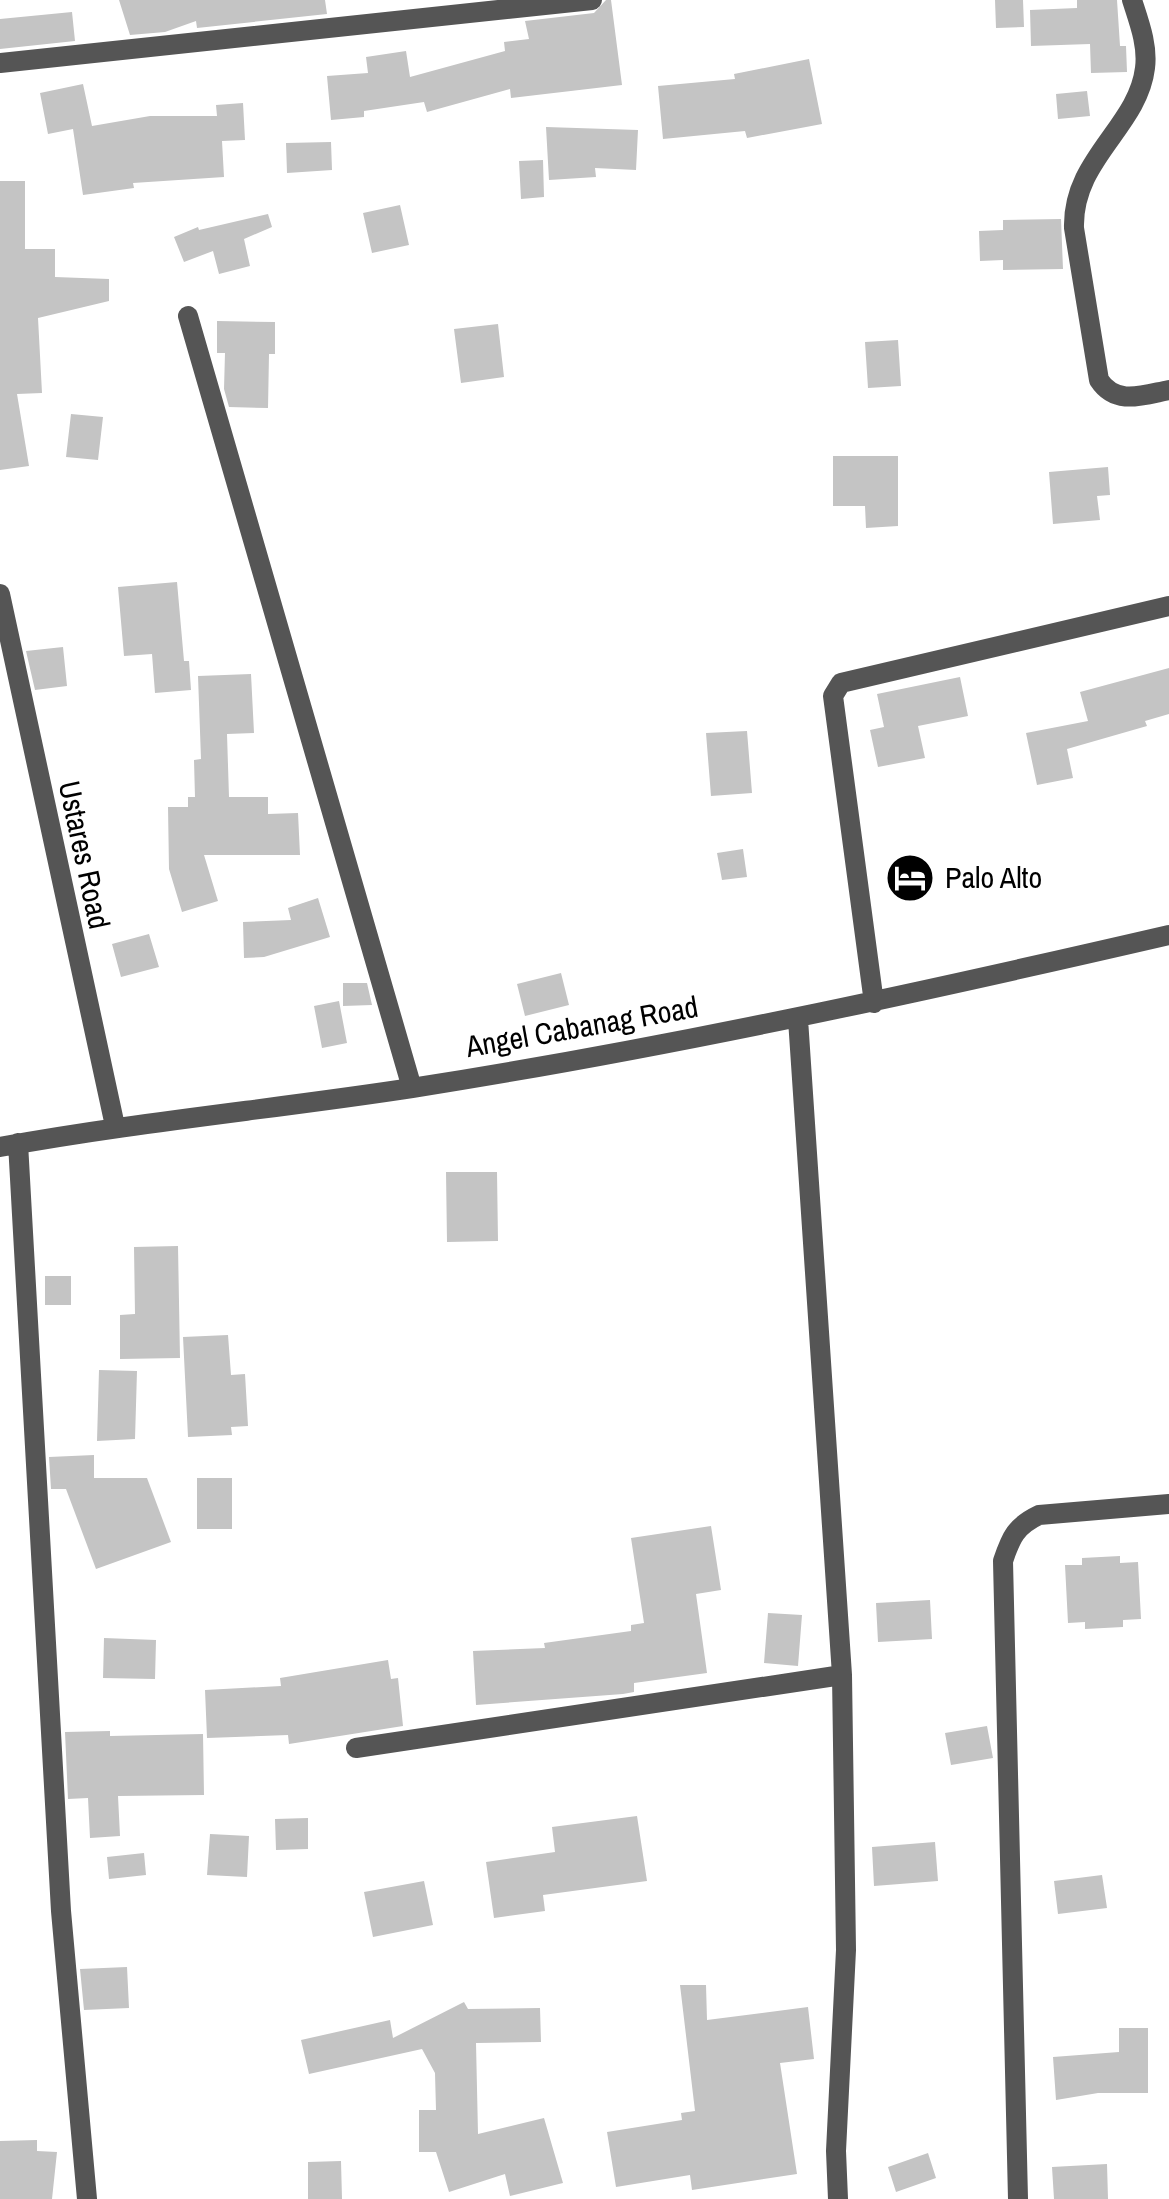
<svg xmlns="http://www.w3.org/2000/svg" width="1169" height="2199" font-family="'Archivo Narrow',sans-serif">
  <style>
    .building { fill: #c4c4c4 }
    .lines { fill: none; stroke-linecap: round; stroke-linejoin: round }
    .street { stroke: #555; stroke-width: 20 }
    .labels { text-anchor: middle; stroke-width: 8; stroke-linejoin: round; paint-order: stroke }
    .street-label { font-size: 30px; fill: #000; stroke: #fff }
    .poi-label { font-size: 30px; fill: #000; stroke: #fff; text-anchor: start }
  </style>
  <rect width="100%" height="100%" fill="#fff"/>
  <path class="building" d="M119 0H325L327 14 197 28 196 21 165 32 130 35Z
    M606 0H611L622 85 511 98 510 89 427 112 424 102 364 111V117L331 120 327 76 368 73 366 57 406 51 410 77 505 51 504 42 529 39 525 21 594 13Z
    M995 0H1023L1024 27 996 28Z
    M1077 0H1117L1120 46H1126L1127 72 1091 73 1090 44 1031 46 1030 10 1077 8Z
    M72 12 75 41 0 49V19Z
    M809 59 822 124 747 138 745 131 663 139 658 86 735 79 734 74Z
    M83 84 92 126 150 116H217L216 105 243 103 245 140 222 141 224 177 133 183 134 188 83 195 73 129 48 134 40 93Z
    M1087 91 1090 116 1058 119 1056 94Z
    M546 127 638 130 636 170 595 168 596 177 549 180Z
    M331 142 332 170 287 173 286 143Z
    M543 160 544 197 521 199 519 161Z
    M0 181H25V249H55V277L109 279V301L38 318 42 393 17 394 29 466 0 470Z
    M400 205 409 245 372 253 363 213Z
    M268 214 272 227 244 239 250 266 219 274 213 251 184 262 174 237 198 227 199 230Z
    M1061 219 1063 269 1003 270V260L980 261 979 231 1003 230V220Z
    M217 321 275 322V354H269L268 408 229 407 224 389 225 353H217Z
    M498 324 504 377 461 383 454 329Z
    M898 340 901 386 868 388 865 342Z
    M71 414 103 417 98 460 66 457Z
    M833 456H898V526L866 528 865 506H833Z
    M1108 467 1110 495 1097 496 1100 520 1053 524 1049 472Z
    M177 582 184 661H189L191 690 155 693 152 654 124 656 118 587Z
    M63 647 67 686 35 690 26 651Z
    M1169 668V714L1145 721 1147 726 1067 749 1073 778 1037 785 1026 733 1088 721 1080 692Z
    M251 674 254 733 227 734 229 797H268V814L298 813 300 855H204L218 901 182 912 169 869 168 807H188V797H195L194 760 201 759 198 676Z
    M960 677 968 716 918 726 925 758 878 767 870 730 884 727 877 694Z
    M747 731 752 793 711 796 706 733Z
    M743 849 747 877 722 880 717 853Z
    M318 898 330 937 264 957 244 958 243 922 291 920 288 908Z
    M149 934 159 967 121 977 112 944Z
    M561 973 569 1005 525 1016 517 984Z
    M343 983H367L372 1005 343 1006Z
    M339 1001 347 1043 322 1048 314 1006Z
    M446 1172H497L498 1241 447 1242Z
    M178 1246 180 1358 120 1359V1315L135 1314 134 1247Z
    M45 1276H71V1305H45Z
    M228 1335 231 1375 245 1374 248 1426 231 1427 232 1435 188 1437 183 1337Z
    M99 1370 137 1371 135 1439 97 1441Z
    M94 1455V1478H147L171 1542 96 1569 66 1489H51L49 1457Z
    M197 1478H232V1529H197Z
    M711 1526 721 1590 696 1594 707 1673 634 1683V1692L623 1694 476 1705 473 1651 545 1648 544 1643 631 1631V1625L644 1623 631 1538Z
    M1120 1556V1563L1138 1562 1141 1619 1123 1620V1627L1085 1629V1622L1068 1623 1065 1565H1082V1558Z
    M930 1600 932 1639 878 1642 876 1603Z
    M768 1613 802 1615 798 1666 764 1663Z
    M104 1638 156 1640 155 1679 103 1678Z
    M388 1660 391 1679 398 1678 403 1726 289 1744 288 1735 207 1738 205 1690 281 1686 280 1678Z
    M987 1726 993 1758 951 1765 945 1733Z
    M110 1731V1736L203 1734 204 1795 118 1796 120 1836 90 1838 88 1798 68 1799 65 1732Z
    M637 1816 647 1881 543 1895 545 1911 494 1918 486 1862 555 1852 552 1827Z
    M308 1818V1849L276 1850 275 1819Z
    M210 1834 249 1836 247 1877 207 1875Z
    M935 1842 938 1881 874 1886 872 1847Z
    M144 1853 146 1875 109 1879 107 1857Z
    M1102 1875 1107 1908 1058 1914 1054 1881Z
    M424 1881 433 1925 373 1937 364 1892Z
    M127 1967 129 2008 84 2010 80 1969Z
    M680 1985H706L707 2020 808 2007 814 2059 780 2063 797 2174 692 2190 690 2175 616 2187 607 2132 682 2120 681 2113 695 2111Z
    M464 2002 468 2009 540 2008 541 2042 476 2043 478 2134 544 2118 563 2183 510 2196 505 2174 449 2192 436 2152H419V2110H436L435 2073 422 2049 309 2074 301 2040 390 2020 393 2038Z
    M1119 2028H1148V2093H1098L1056 2100 1053 2057 1119 2052Z
    M37 2140V2151L57 2152 52 2199H0V2141Z
    M928 2153 936 2178 896 2192 888 2167Z
    M341 2161 342 2199H308V2162Z
    M1107 2164 1108 2199H1054L1052 2167Z"/>
  <g class="lines">
    <path class="street" d="M1132 0C1139 22 1148 45 1145 68 1138 127 1072 159 1074 228L1099 380C1116 406 1143 395 1169 390
      M0 63 592 0
      M188 316 412 1088
      M0 594 115 1126
      M874 1003 833 696 841 683 1169 606
      M798 1019 842 1675 846 1950 836 2151 838 2199
      M18 1143 61 1911 87 2199
      M0 1147C137 1122 275 1109 412 1088 667 1048 918 993 1169 935
      M356 1748 842 1675
      M1018 2199 1003 1561C1011 1537 1016 1526 1039 1515L1169 1504"/>
  </g>
  <defs>
    <g id="hotel-disc" transform="scale(2.5)"><circle r="9.5" fill="#000" stroke="#fff"/><path d="M-6-4.5h1.5V1H6V5H4.5V3h-9V5H-6ZM-4 0a1.8 1.8 0 1 1 3.6 0ZM.5 0V-2.5h3Q6-2.5 6 0Z" fill="#fff"/></g>
  </defs>
  <g fill-rule="evenodd">
    <use href="#hotel-disc" x="910" y="878"/>
  </g>
  <g class="labels">
    <g class="street-label">
      <text transform="translate(84 855) rotate(78)" y="10">Ustares Road</text>
      <text transform="translate(582 1027) rotate(-10)" y="10">Angel Cabanag Road</text>
    </g>
    <g class="poi-label">
      <text x="945" y="888">Palo Alto</text>
    </g>
  </g>
</svg>
